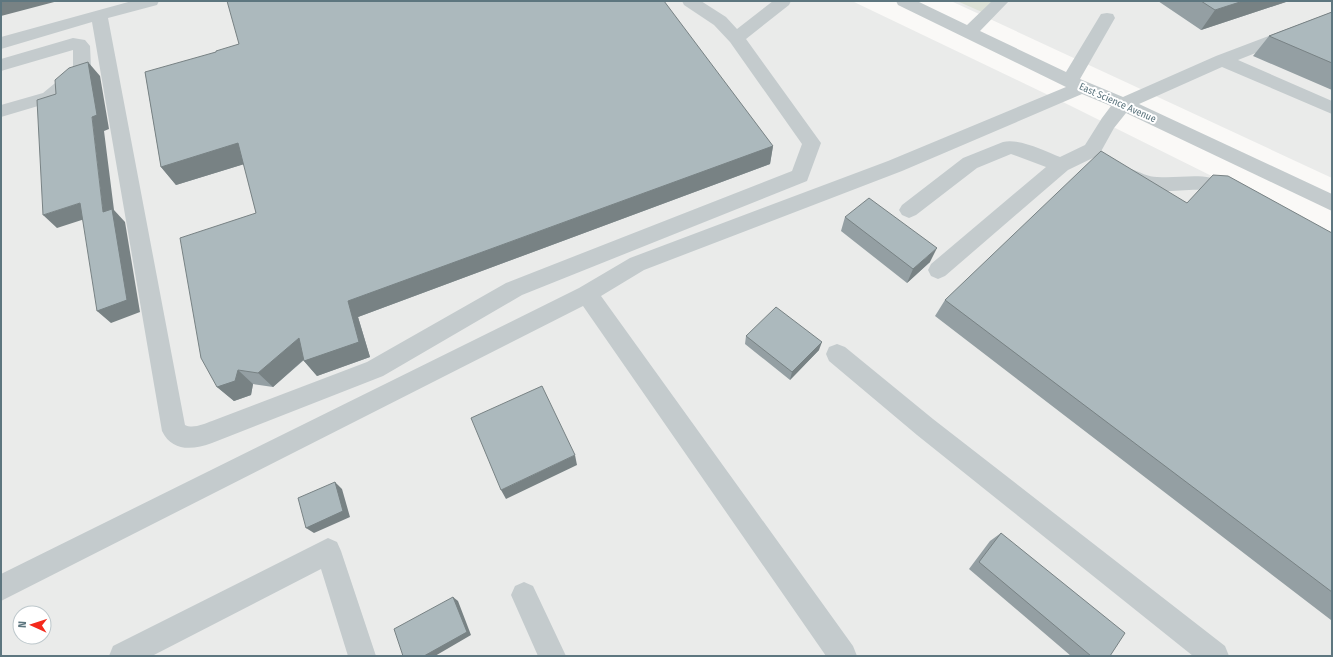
<svg xmlns="http://www.w3.org/2000/svg" width="1333" height="657" font-family="'Fira Sans Condensed',sans-serif">
  <style>
    .built { fill: #eaebea; fill-rule: evenodd }
    .green { fill: #dde2d7 }
    .lines { fill: none; stroke-linecap: round; stroke-linejoin: round }
    .minor { fill: #c4cbcd; fill-rule: evenodd }
    .wall { fill: #949fa3 }
    .shaded-wall { fill: #788284 }
    .building { fill: #acb9bd; stroke: #788284 }
    .labels { text-anchor: middle; stroke-width: 4; stroke-linejoin: round; paint-order: stroke }
    .street-label { font-size: 10px; fill: #5d767f; stroke: #fff }
  </style>
  <rect width="100%" height="100%" fill="#faf9f7"/>
  <path class="built" d="M1 1H852L1069 105 1332 236V656H1ZM20 613H44V637H20Z
    M951 1H1332V178L1132 85Z"/>
  <path class="green" d="M957 1H1008L991 16Z"/>
  <g class="lines">
    <path class="minor" d="M132 1H159L157 5 108 18 185 425C193 429 204 424 212 421L367 362 506 283 792 171 802 144 730 42 714 25 684 5 682 1H701L726 17 737 29 773 1H791L789 5 746 39 821 143 807 181 522 295 383 376 212 443C193 450 172 452 162 431L92 22 1 49V37Z
      M896 1H917L967 25 992 1H1009L980 31 1066 72 1101 14 1107 13 1113 14 1115 18 1080 79 1123 97 1216 56 1332 12V23L1238 60 1332 101V114L1222 67 1139 104 1332 194V211L1126 113 1114 128 1099 155 1068 170 945 276 938 279 931 276 928 270 931 264 1046 167 1011 154 977 168 916 215 909 218 902 215 899 210 902 205 963 158 1003 142C1019 138 1045 151 1060 157L1085 145 1102 118 1111 106 1082 94 902 171 644 270 601 296 853 646 857 656H826L583 306 1 601V574L579 288 630 258 888 161 1066 87 898 5Z
      M73 38 85 40 90 46 91 67 83 78 65 94 55 101 1 117V105L43 93 71 70 73 66V50L1 71V59Z
      M1131 169C1140 172 1148 177 1157 177 1183 179 1203 171 1228 184 1234 187 1238 189 1242 195L1239 200 1232 202C1223 199 1213 191 1203 190 1181 188 1135 200 1121 176L1124 171Z
      M837 344 845 347 933 419 1225 646 1229 656H1193L917 435 829 361 826 354 829 347Z
      M328 538 337 542 341 551 376 656H348L321 569 152 656H109L113 646Z
      M524 582 533 586 566 656H538L511 595 515 586Z"/>
  </g>
  <path class="wall" d="M1158 1H1289L1201 30Z
    M1332 12V90L1253 56 1269 36Z
    M145 72 773 146 770 164 358 317 370 357 317 376 304 361V360L273 387 253 384 251 395 234 401 217 387 256 213 244 164 176 185 161 167Z
    M1187 203 1332 233V620H1331L935 316 945 300Z
    M845 217 930 262 907 283 841 231Z
    M746 336 819 350 790 380 745 344Z
    M1001 533 1110 656H1071L969 569 990 541Z"/>
  <path class="shaded-wall" d="M1 1H58L1 16Z
    M1243 1H1289L1201 30 1215 10Z
    M88 62 100 76 109 129 104 131 114 210 125 222 140 312 111 323 97 311 103 212 92 117Z
    M238 143 251 162 176 185 161 167Z
    M773 146 770 164 358 317 370 357 317 376 304 361 348 301Z
    M80 203 94 216 57 228 43 215Z
    M937 248 930 262 907 283 913 269Z
    M299 338 311 353 273 387 258 373Z
    M822 342 819 350 790 380 792 372Z
    M238 370 253 384 251 395 234 401 217 387Z
    M575 455 577 465 506 499 501 490Z
    M335 482 342 489 350 517 314 533 306 528Z
    M453 597 458 601 471 635 435 656H424Z"/>
  <path class="building" d="M227 1H664L773 146 348 301 359 342 304 361 299 338 258 373 238 370 235 381 217 387 201 358 180 238 256 213 238 143 161 167 145 72 216 52V51L239 44Z
    M1201 1H1243L1215 10Z
    M1332 12V63L1269 36Z
    M88 62 97 115 92 117 103 212 112 209 127 300 97 311 80 203 43 215 37 100 56 94 55 80 69 68Z
    M1101 151 1187 203 1213 175 1228 176 1332 233V592L945 300Z
    M869 198 937 248 913 269 845 217Z
    M776 307 822 342 792 372 746 336Z
    M542 386 575 455 501 490 471 418Z
    M335 482 343 511 306 528 298 498Z
    M1001 533 1125 633 1110 656H1091L979 562Z
    M453 597 467 632 424 656H403L394 629Z"/>
  <g class="labels">
    <g class="street-label">
      <text transform="translate(1118 102) rotate(24)" y="4">East Science Avenue</text>
    </g>
  </g>
  <rect width="1333" height="657" fill="none" stroke="#5d767f" stroke-width="4"/>
  <g transform="translate(32 625) rotate(273)"><circle r="19" fill="#ffffff" stroke="#bec8cc"/>
  <path d="M0-3L7 15L0 10L-7 15Z" fill="#f4291c"/>
  <text y="-6" font-size="11" font-weight="bold" text-anchor="middle" fill="#5d767f">N</text>
  </g>
</svg>
